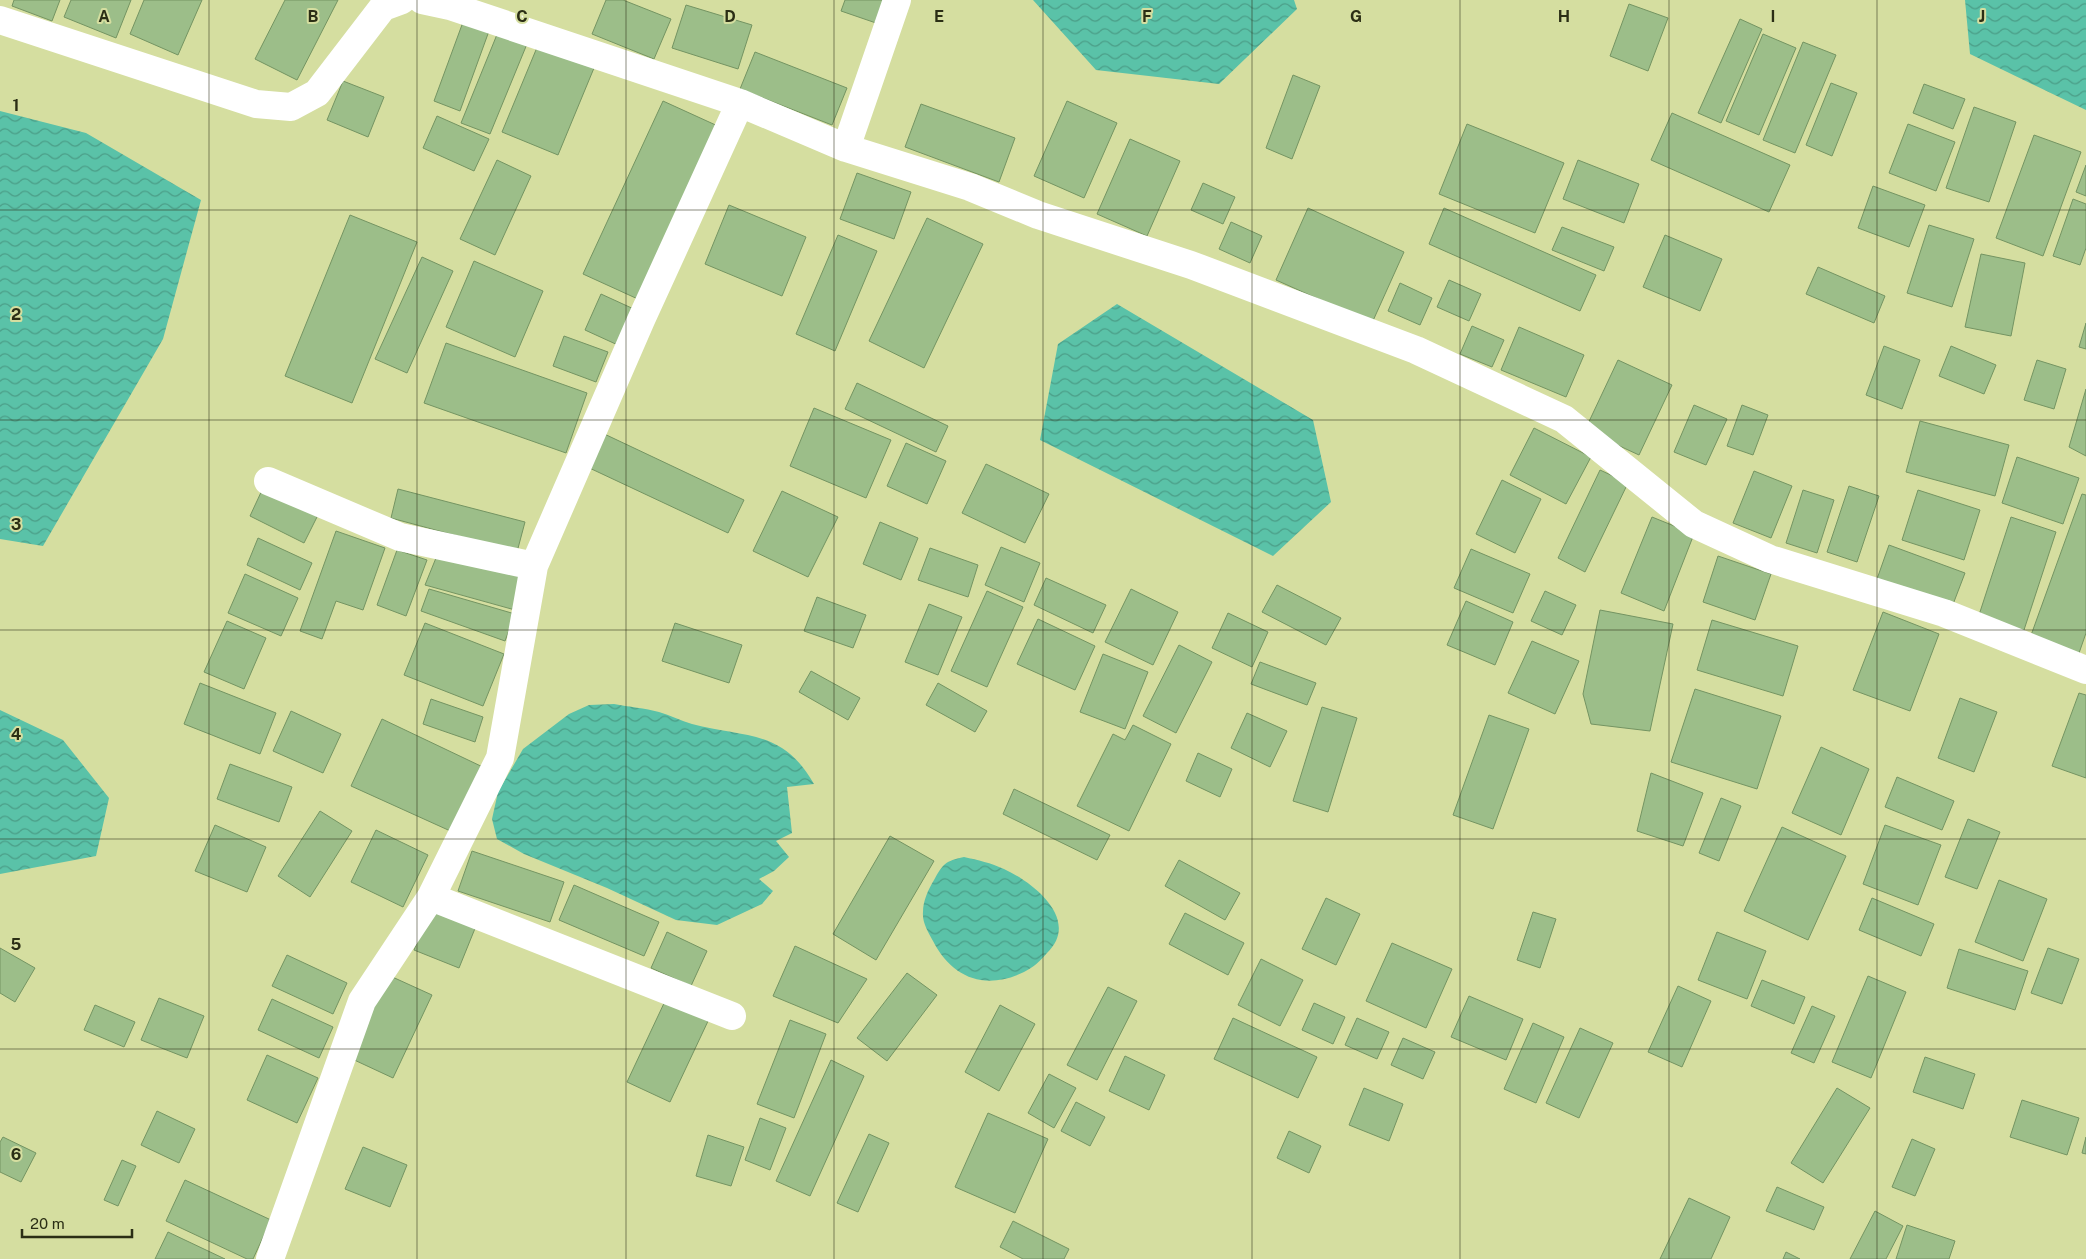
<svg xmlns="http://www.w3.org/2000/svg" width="2086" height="1259" font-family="'Public Sans',sans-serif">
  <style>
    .water { fill: url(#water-waves) }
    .building { fill: #9cbe89; stroke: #749462 }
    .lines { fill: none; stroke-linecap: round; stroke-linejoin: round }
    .minor { stroke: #fff; stroke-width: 28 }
    .grid { fill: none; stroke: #2b2e15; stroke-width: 1; stroke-opacity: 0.55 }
    .grid-label { font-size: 16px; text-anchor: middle; font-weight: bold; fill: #2b2e15; stroke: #d5dea0; stroke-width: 4; stroke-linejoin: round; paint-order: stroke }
  </style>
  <defs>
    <pattern id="water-waves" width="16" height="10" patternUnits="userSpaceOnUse" patternTransform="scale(1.25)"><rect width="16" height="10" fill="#5ac2a8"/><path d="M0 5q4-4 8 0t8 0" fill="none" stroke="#4b9e88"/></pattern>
  </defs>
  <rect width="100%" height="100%" fill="#d5dea0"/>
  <path class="water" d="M1033 0H1294L1297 9 1219 84 1096 70Z
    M1965 0H2086V110L1970 54Z
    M0 111 86 133 201 200 163 339 43 546 0 539Z
    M1117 304 1313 420 1331 502 1273 556 1040 440 1058 344Z
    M614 704C629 707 645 708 659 712 670 715 681 721 692 724 745 738 783 729 814 784L787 787 792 833 776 841 789 857 774 871 759 879 773 891 762 904 717 925 676 920 607 888 524 854 497 839 492 819 498 792 523 749 569 714 589 705Z
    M0 710 63 740 109 798 96 856 0 874Z
    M964 857C978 860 991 863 1004 869 1034 883 1081 920 1047 953 1040 961 1034 967 1024 972 985 991 952 978 933 941 928 932 922 922 923 912 923 901 928 890 934 880 943 864 945 861 964 857Z"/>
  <path class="building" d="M14 0H60L52 21 12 6Z
    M71 0H131L116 38 64 17Z
    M144 0H202L178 55 130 34Z
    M285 0H338L297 80 255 59Z
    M606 0H623L671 19 654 59 592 34Z
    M845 0H884L876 23 841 11Z
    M1629 4 1668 18 1648 71 1610 56Z
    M686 5 752 25 738 69 672 48Z
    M1740 19 1762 29 1721 123 1698 113Z
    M463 22 489 31 460 111 434 101Z
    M498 32 527 44 490 134 461 123Z
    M1763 34 1796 48 1759 135 1726 121Z
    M1803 42 1836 55 1795 153 1763 140Z
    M538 45 594 68 558 155 502 132Z
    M755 52 847 88 832 125 740 89Z
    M1293 75 1320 86 1292 159 1266 148Z
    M343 81 384 97 368 137 327 120Z
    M1831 83 1857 93 1832 156 1806 145Z
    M1924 84 1965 99 1953 129 1913 113Z
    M663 101 720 127 640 300 583 274Z
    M1067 101 1117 123 1084 198 1034 176Z
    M921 104 1015 138 999 182 905 147Z
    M1974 107 2016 122 1989 202 1946 188Z
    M1672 113 1790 165 1769 212 1651 160Z
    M437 116 489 139 474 171 423 148Z
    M1467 124 1564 163 1535 233 1439 194Z
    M1908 124 1955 142 1936 191 1889 173Z
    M2034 135 2081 152 2043 256 1996 238Z
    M1130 139 1180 161 1147 236 1097 214Z
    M497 160 531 176 495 255 460 239Z
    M1578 160 1639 184 1624 223 1563 199Z
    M2086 165V196L2076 192Z
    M857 173 911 192 894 239 840 219Z
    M1203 183 1235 197 1223 224 1191 210Z
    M1873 186 1925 205 1909 247 1858 228Z
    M2073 199 2086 204V248L2080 265 2053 256Z
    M729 205 806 237 782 296 705 264Z
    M1308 208 1404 252 1372 323 1276 280Z
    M1444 208 1596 275 1580 311 1429 244Z
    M350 215 417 242 352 403 285 376Z
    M927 218 983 244 924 368 869 341Z
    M1231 222 1262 236 1250 263 1219 249Z
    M1929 225 1974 239 1952 307 1907 293Z
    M1562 227 1614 247 1604 271 1552 250Z
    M838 235 877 251 835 351 796 334Z
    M1665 235 1722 259 1700 311 1643 287Z
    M1981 254 2025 263 2011 336 1965 327Z
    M422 257 453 271 407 373 375 359Z
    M474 261 543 291 515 357 446 327Z
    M1818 267 1885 296 1874 323 1806 294Z
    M1449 280 1481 294 1469 321 1437 307Z
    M1400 283 1432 298 1420 325 1388 311Z
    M601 294 636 310 620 346 585 330Z
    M2086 323V349L2079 347Z
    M1472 326 1504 340 1492 367 1460 354Z
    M1519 327 1584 355 1566 397 1501 370Z
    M564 336 608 352 596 382 553 366Z
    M446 343 587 393 566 453 424 403Z
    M1884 346 1920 360 1902 409 1866 395Z
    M1951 346 1996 365 1984 394 1939 376Z
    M1618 360 1672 385 1639 455 1585 430Z
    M2037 360 2066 369 2054 409 2024 400Z
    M857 383 948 426 936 452 845 409Z
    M2086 389V456L2069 447Z
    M1694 405 1727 419 1706 465 1674 452Z
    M1742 405 1768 415 1753 455 1727 446Z
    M814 408 891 440 866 498 790 466Z
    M1920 421 2009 445 1995 496 1906 472Z
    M1534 428 1591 457 1566 504 1510 475Z
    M598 431 744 500 728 533 583 465Z
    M906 443 946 461 927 504 887 486Z
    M2017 457 2079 478 2063 524 2002 503Z
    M986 464 1049 494 1025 543 962 513Z
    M1600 470 1628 483 1585 572 1558 558Z
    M1754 471 1792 486 1771 538 1733 523Z
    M1502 480 1541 499 1515 553 1476 534Z
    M1849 486 1879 496 1857 562 1827 552Z
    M263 488 318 515 304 543 250 516Z
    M398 489 525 522 517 552 391 518Z
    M1803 490 1834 500 1817 553 1786 543Z
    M1918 490 1980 510 1964 560 1902 540Z
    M782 491 838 517 808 577 753 551Z
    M2082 494 2086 495V633L2078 656 2030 638Z
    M1652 517 1694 534 1664 611 1621 593Z
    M2011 517 2056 532 2023 633 1978 618Z
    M880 522 918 538 901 580 863 564Z
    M336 531 385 548 363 610 336 601 322 639 300 631Z
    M258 538 312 563 300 590 247 565Z
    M1889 545 1965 573 1952 607 1877 579Z
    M1001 547 1040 563 1024 602 985 585Z
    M930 548 978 565 968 597 918 580Z
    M1471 549 1530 574 1513 613 1454 588Z
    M397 550 427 560 406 616 377 605Z
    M438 553 522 577 515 610 425 585Z
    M1718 556 1771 574 1755 620 1703 602Z
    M245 574 298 598 281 636 228 613Z
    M1046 578 1106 605 1093 633 1034 605Z
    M1277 585 1341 618 1326 645 1262 612Z
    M429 589 515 614 505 641 421 611Z
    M1131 589 1178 612 1153 665 1105 642Z
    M987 591 1023 607 987 687 951 671Z
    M1545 591 1576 605 1562 635 1531 621Z
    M817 597 866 615 853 648 804 631Z
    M1466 601 1513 622 1495 665 1447 645Z
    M929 604 962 617 938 675 905 662Z
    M1600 610 1673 624 1650 731 1591 724 1583 694Z
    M1883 612 1939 634 1910 711 1853 690Z
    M1228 613 1268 632 1252 667 1212 648Z
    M1038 619 1095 646 1075 690 1017 664Z
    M1712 620 1798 646 1783 696 1697 670Z
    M227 621 266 638 244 689 204 672Z
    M425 623 504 654 483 706 404 675Z
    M675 623 742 645 729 683 662 661Z
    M1532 641 1579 661 1555 714 1508 693Z
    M1179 645 1212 662 1176 733 1143 716Z
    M1103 654 1148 672 1125 729 1080 712Z
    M1260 662 1316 683 1307 705 1251 684Z
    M811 671 860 698 848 720 799 692Z
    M200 683 276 713 260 754 184 724Z
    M938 683 987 711 975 732 926 705Z
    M1695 689 1781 716 1757 789 1671 762Z
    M2079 693 2086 695V778L2052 766Z
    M1960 698 1997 712 1974 772 1938 758Z
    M431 699 483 717 475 742 423 724Z
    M1322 707 1357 718 1328 812 1293 801Z
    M291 711 341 734 323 773 273 751Z
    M1247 713 1287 731 1270 767 1231 748Z
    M1489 715 1529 729 1493 829 1453 815Z
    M382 719 487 769 457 834 351 786Z
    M1133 725 1171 744 1129 831 1077 806 1113 734 1125 740Z
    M1821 747 1869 769 1841 835 1792 813Z
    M1198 753 1232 769 1220 797 1186 781Z
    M230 764 292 787 279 822 217 799Z
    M1651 773 1703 793 1683 846 1637 831Z
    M1897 777 1954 801 1942 830 1885 807Z
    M1014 789 1110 835 1097 860 1003 814Z
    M1721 798 1741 806 1719 861 1699 853Z
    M320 811 352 831 310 897 278 876Z
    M1968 819 2000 832 1977 889 1945 877Z
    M215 825 266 847 247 892 195 871Z
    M1885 825 1941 845 1918 905 1863 884Z
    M1782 827 1846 856 1808 940 1744 911Z
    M376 830 428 855 403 907 351 882Z
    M890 836 934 861 876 960 833 934Z
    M472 851 564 882 550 922 458 891Z
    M1179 860 1240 893 1225 920 1165 886Z
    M1999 880 2047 899 2023 961 1975 942Z
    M574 885 659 922 644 956 559 920Z
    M1326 898 1360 914 1336 965 1302 949Z
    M1872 898 1934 924 1921 956 1859 930Z
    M431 908 476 926 459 968 414 950Z
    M1533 912 1556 919 1540 968 1517 960Z
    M1185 913 1244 943 1228 975 1169 944Z
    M667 932 707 951 691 986 651 968Z
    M1717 932 1766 951 1747 999 1698 980Z
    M1392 943 1452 969 1426 1028 1366 1001Z
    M795 946 867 979 838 1023 773 996Z
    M0 948 35 968 15 1002 0 993Z
    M2048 948 2079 959 2062 1004 2031 993Z
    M1959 949 2028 971 2015 1010 1947 988Z
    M287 955 347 983 333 1014 272 986Z
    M1261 959 1303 980 1280 1026 1238 1005Z
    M907 973 937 995 887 1061 857 1038Z
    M388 975 432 995 393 1078 350 1058Z
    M1868 976 1906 992 1871 1078 1832 1062Z
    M1762 980 1805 997 1794 1024 1751 1006Z
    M1678 986 1711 1001 1682 1067 1648 1052Z
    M1108 987 1137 1001 1097 1080 1067 1065Z
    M1469 996 1523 1019 1506 1060 1451 1037Z
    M159 998 204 1016 187 1058 141 1040Z
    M272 999 333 1027 319 1058 258 1030Z
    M666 999 709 1019 670 1102 627 1082Z
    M1314 1003 1345 1017 1333 1044 1302 1030Z
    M95 1005 135 1022 124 1047 84 1030Z
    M1000 1005 1035 1024 999 1091 965 1072Z
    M1812 1006 1835 1016 1814 1063 1791 1053Z
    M1233 1018 1317 1057 1298 1098 1214 1059Z
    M1357 1018 1389 1032 1377 1059 1345 1045Z
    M790 1020 826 1034 794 1118 757 1104Z
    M1533 1023 1564 1037 1536 1103 1504 1089Z
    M1580 1028 1613 1043 1579 1118 1546 1103Z
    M1403 1038 1435 1052 1423 1079 1391 1065Z
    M267 1055 318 1078 297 1123 247 1100Z
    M1125 1056 1165 1075 1149 1110 1109 1091Z
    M1925 1057 1975 1074 1963 1109 1913 1092Z
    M831 1060 864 1076 810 1196 776 1181Z
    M1049 1074 1076 1088 1054 1128 1028 1113Z
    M1364 1088 1403 1104 1389 1141 1349 1125Z
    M1837 1088 1870 1108 1823 1183 1791 1163Z
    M2022 1100 2079 1118 2067 1155 2010 1137Z
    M1076 1102 1105 1117 1090 1146 1061 1131Z
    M157 1111 195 1129 179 1163 141 1145Z
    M988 1113 1048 1139 1015 1213 955 1187Z
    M760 1118 786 1128 770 1170 745 1160Z
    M1289 1131 1321 1146 1309 1173 1277 1158Z
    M869 1134 889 1143 858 1212 837 1203Z
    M708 1135 744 1147 731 1186 696 1176Z
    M3 1137 36 1153 21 1182 0 1172V1142Z
    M2086 1137V1154L2082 1153Z
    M1912 1139 1935 1149 1915 1196 1892 1187Z
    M363 1147 407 1165 390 1207 345 1189Z
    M122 1160 136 1166 118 1206 104 1200Z
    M185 1180 271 1220 253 1259H247L166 1221Z
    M1777 1187 1824 1207 1814 1230 1766 1211Z
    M1689 1198 1730 1217 1711 1259H1660Z
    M1875 1211 1903 1226 1886 1259H1850Z
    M1013 1221 1069 1249 1064 1259H1023L1000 1247Z
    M1907 1225 1955 1241 1949 1259H1896Z
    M168 1232 225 1259H155Z
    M1786 1252 1800 1259H1783Z"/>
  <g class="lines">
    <path class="minor" d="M422 0 450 6 740 103 846 148 970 187 1038 215 1191 265 1416 350 1564 419 1694 524 1770 559 1944 613 2086 670
      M0 20 256 104 291 107 317 93 383 7 402 0
      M846 148 897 0
      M268 481 400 537 534 566
      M431 897 732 1016
      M270 1259 362 1001 431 897 500 758 534 566 641 320 740 103"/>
  </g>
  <path class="grid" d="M209 0V1259M417 0V1259M626 0V1259M834 0V1259M1043 0V1259M1252 0V1259M1460 0V1259M1669 0V1259M1877 0V1259M0 210H2086M0 420H2086M0 630H2086M0 839H2086M0 1049H2086"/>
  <g class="grid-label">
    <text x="104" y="22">A</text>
    <text x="313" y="22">B</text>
    <text x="522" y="22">C</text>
    <text x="730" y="22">D</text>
    <text x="939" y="22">E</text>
    <text x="1147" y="22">F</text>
    <text x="1356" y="22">G</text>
    <text x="1564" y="22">H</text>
    <text x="1773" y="22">I</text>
    <text x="1982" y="22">J</text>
    <text x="16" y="111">1</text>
    <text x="16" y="320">2</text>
    <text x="16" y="530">3</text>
    <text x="16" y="740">4</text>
    <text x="16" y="950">5</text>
    <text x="16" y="1160">6</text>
  </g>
  <path d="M22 1229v8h110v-8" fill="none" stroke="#2b2e15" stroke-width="2.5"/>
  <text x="30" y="1229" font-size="15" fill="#2b2e15" stroke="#d5dea0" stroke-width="4" paint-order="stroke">20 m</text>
</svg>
